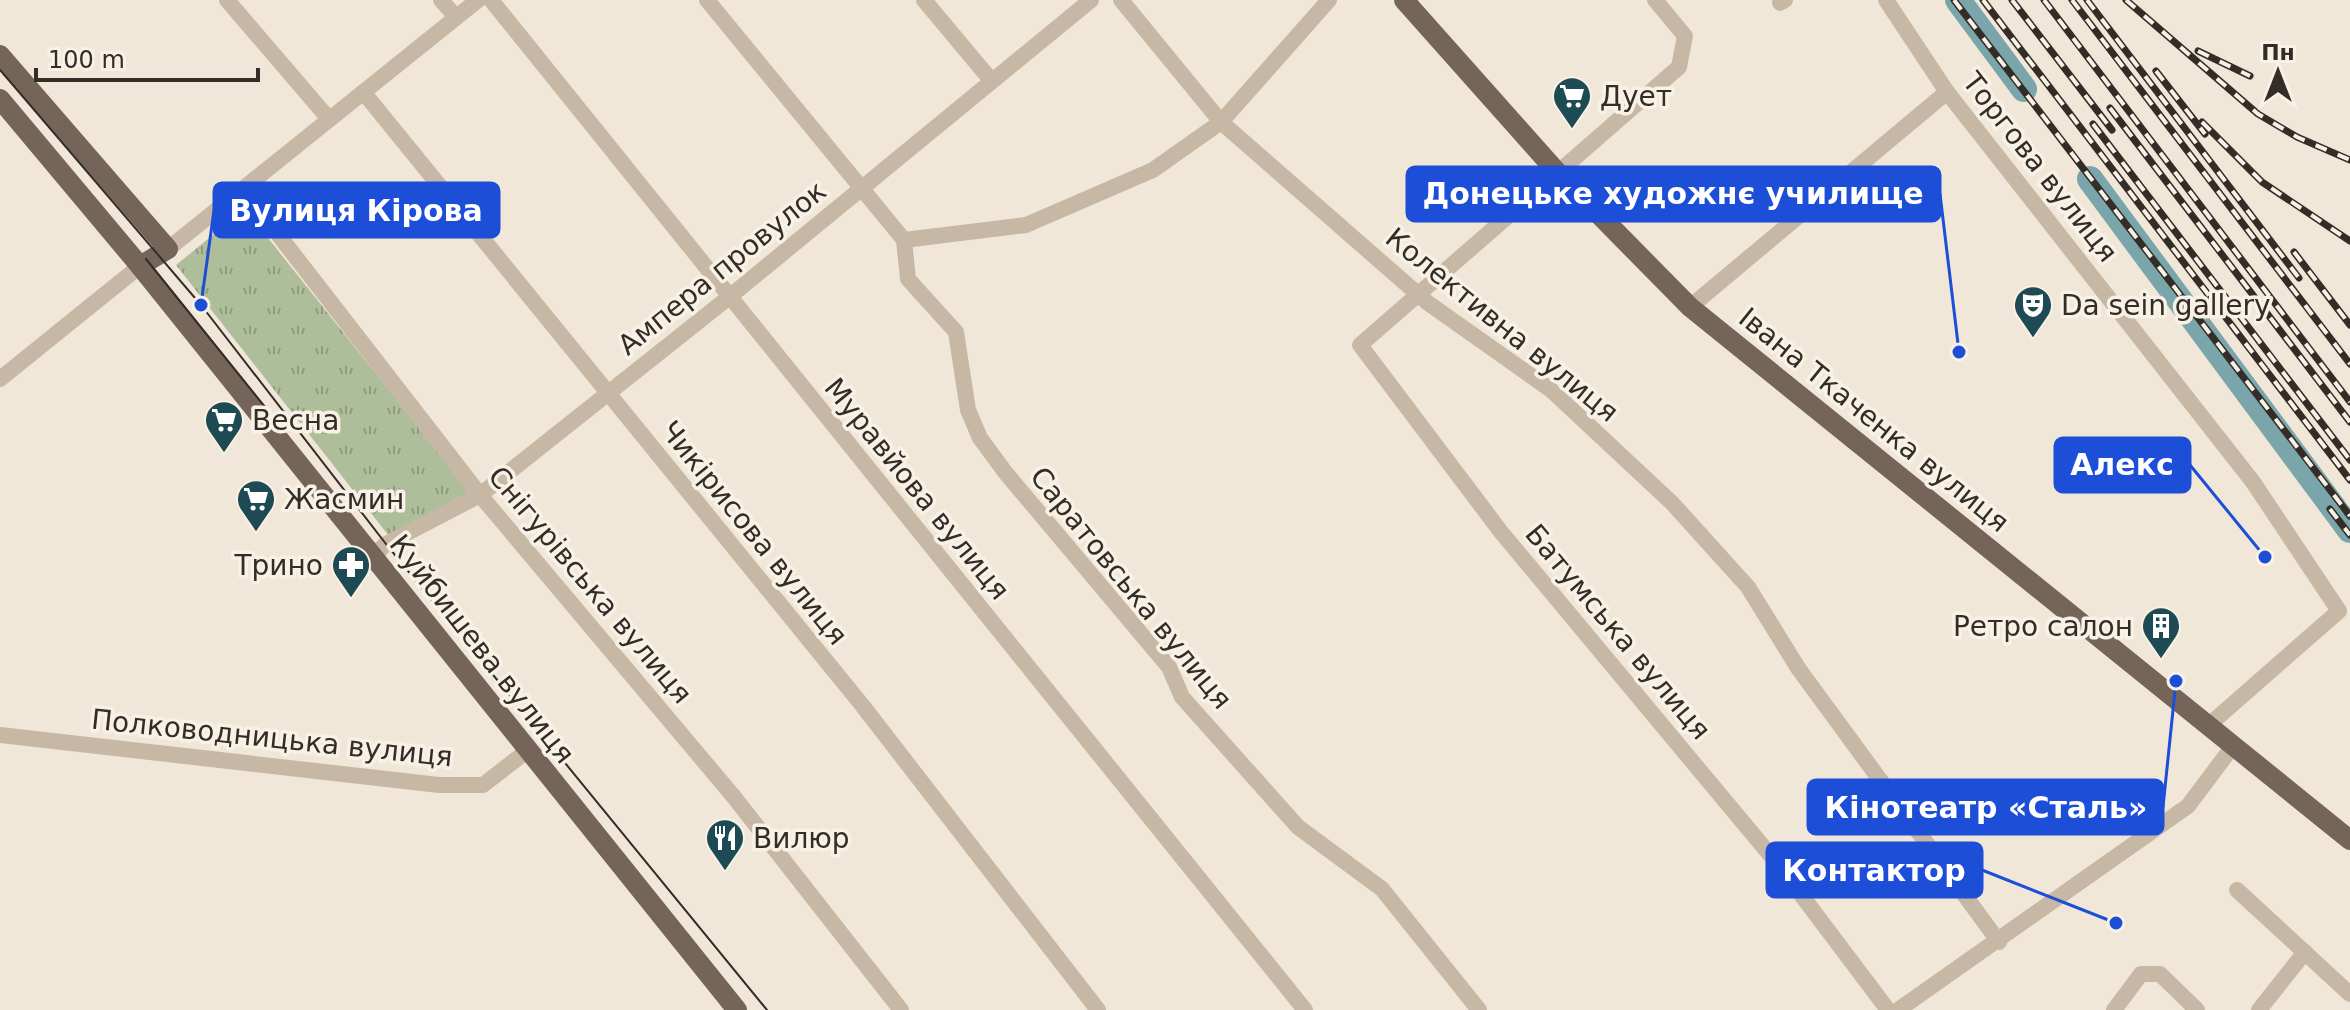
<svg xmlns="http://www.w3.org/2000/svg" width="2350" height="1010" viewBox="0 0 2350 1010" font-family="'DejaVu Sans',sans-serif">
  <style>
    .grass { fill: url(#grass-tufts) }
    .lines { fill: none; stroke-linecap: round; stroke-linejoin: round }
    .river { stroke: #7aa6ab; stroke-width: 26 }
    .minor { stroke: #c7b8a6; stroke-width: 16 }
    .major { stroke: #756458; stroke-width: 20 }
    .tram { stroke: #342c27; stroke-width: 2 }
    .rail-casing { stroke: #342c27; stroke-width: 7 }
    .rail { stroke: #f8f1e5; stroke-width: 4; stroke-dasharray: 12; stroke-linecap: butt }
    .labels { text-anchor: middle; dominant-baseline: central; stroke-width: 7; stroke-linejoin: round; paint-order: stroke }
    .poi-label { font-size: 28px; fill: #342c27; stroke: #f8f1e5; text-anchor: start }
    .street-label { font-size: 28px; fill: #342c27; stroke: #f8f1e5 }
    .leader { fill: none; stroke: #1d4ed8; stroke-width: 3 }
    .callout-dot { fill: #1d4ed8; stroke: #f8f1e5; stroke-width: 3 }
    .callout { fill: #1d4ed8; stroke: #1d4ed8; stroke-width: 3 }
    .callout-label { font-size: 30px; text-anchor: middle; font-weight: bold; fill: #fff }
  </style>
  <defs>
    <pattern id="grass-tufts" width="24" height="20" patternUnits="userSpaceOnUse" patternTransform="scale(2)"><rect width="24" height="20" fill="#afbe9a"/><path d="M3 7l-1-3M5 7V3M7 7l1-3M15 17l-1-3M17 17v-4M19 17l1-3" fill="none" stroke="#8f9b7e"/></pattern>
  </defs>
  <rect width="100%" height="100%" fill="#f0e7d9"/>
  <!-- grass -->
  <polygon class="grass" points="245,209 470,492 389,536 176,265"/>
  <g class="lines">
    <!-- river -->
    <g class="river">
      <polyline points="1958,0 2024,89"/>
      <polyline points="2090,179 2350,530"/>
    </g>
    <!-- minor -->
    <g class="minor">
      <polyline points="227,0 329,119"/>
      <polyline points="441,0 456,17"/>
      <polyline points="491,0 1305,1010"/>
      <polyline points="707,0 904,240 908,279 956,332 968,410 980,438 1005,472 1169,667 1182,697 1298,827 1382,889 1479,1010"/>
      <polyline points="924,0 990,79"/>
      <polyline points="1121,0 1221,122 1428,303 1551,390 1672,503 1748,587 1798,668 1999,942"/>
      <polyline points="1655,0 1685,36 1679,67 1360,345 1501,532 1781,868 1888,1010"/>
      <polyline points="1886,0 1947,92 2253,482 2339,611 2209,725"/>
      <polyline points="1780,3 1785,0"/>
      <polyline points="364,93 862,705 1098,1010"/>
      <polyline points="243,189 480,495 734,797 901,1010"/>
      <polyline points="904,240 1026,225 1153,170 1221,122 1329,0"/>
      <polyline points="168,249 478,0"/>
      <polyline points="1690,307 1947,92"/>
      <polyline points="0,379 140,266"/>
      <polyline points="373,556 386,544 480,495 728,298 1091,0"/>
      <polyline points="0,735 439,785 483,785 527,751"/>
      <polyline points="2237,890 2350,994"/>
      <polyline points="1898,1010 2188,806 2233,746"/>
      <polyline points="2114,1010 2141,974 2160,974 2197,1010"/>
      <polyline points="2259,1010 2305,952"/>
    </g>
    <!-- major -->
    <g class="major">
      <polyline points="1404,0 1557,172 1690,307 2350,840"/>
      <polyline points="0,55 168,249 140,266"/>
      <polyline points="0,99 140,266 737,1010"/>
    </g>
    <!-- tram -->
    <g class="tram">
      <polyline points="0,70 201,305 386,544 767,1010"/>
      <polyline points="146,259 269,412"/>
    </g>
    <defs>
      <g id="rail">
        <polyline points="1954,0 2350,516"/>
        <polyline points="1983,0 2350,480"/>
        <polyline points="2012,0 2112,130"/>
        <polyline points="2044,0 2350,402"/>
        <polyline points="2072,0 2350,364"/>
        <polyline points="2087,0 2299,278"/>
        <polyline points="2126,0 2258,114 2297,137 2350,160"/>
        <polyline points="2198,51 2250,76"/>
        <polyline points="2156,71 2205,134"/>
        <polyline points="2110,108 2350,422"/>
        <polyline points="2202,122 2262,182 2350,241"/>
        <polyline points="2093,124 2350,460"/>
        <polyline points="2294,252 2350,325"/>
        <polyline points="2330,509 2350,535"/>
      </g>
    </defs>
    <!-- rail casing -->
    <use href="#rail" class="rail-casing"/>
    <!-- rail -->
    <use href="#rail" class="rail"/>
  </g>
  <!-- icons -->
  <defs>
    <symbol id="supermarket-pin" viewBox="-11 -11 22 30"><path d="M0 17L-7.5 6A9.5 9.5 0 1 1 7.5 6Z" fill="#1e4b53" stroke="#f8f1e5"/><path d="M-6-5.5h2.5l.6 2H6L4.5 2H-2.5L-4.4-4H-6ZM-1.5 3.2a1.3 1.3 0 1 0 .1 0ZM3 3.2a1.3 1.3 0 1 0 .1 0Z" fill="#fff"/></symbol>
    <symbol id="theatre-pin" viewBox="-11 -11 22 30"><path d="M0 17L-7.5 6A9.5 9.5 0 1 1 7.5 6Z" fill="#1e4b53" stroke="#f8f1e5"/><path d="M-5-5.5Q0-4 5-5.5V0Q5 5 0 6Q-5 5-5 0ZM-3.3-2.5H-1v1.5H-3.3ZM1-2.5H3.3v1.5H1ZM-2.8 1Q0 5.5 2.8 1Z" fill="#fff"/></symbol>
    <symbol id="pharmacy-pin" viewBox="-11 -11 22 30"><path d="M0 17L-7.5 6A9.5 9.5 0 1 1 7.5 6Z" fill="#1e4b53" stroke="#f8f1e5"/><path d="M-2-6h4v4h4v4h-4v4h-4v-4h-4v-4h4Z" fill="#fff"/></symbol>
    <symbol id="building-pin" viewBox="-11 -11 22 30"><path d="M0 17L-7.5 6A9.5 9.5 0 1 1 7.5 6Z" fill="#1e4b53" stroke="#f8f1e5"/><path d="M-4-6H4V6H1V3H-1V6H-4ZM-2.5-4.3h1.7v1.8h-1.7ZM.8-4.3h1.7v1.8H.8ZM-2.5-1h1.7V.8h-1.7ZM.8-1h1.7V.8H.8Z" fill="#fff"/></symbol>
    <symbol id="restaurant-pin" viewBox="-11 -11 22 30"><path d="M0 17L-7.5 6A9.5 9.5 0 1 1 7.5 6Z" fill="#1e4b53" stroke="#f8f1e5"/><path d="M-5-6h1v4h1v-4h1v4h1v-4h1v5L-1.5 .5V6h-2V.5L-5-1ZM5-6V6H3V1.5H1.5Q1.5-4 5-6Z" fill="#fff"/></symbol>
  </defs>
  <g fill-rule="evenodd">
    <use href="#supermarket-pin" x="1550" y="74" width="44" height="60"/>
    <use href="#theatre-pin" x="2011" y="283" width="44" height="60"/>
    <use href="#supermarket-pin" x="202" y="398" width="44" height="60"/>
    <use href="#supermarket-pin" x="234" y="477" width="44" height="60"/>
    <use href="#pharmacy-pin" x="329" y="543" width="44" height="60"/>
    <use href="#building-pin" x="2139" y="604" width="44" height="60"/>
    <use href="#restaurant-pin" x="703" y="816" width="44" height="60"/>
  </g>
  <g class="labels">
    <!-- poi labels -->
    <g class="poi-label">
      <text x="1600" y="96">Дует</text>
      <text x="2061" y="305">Da sein gallery</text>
      <text x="252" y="420">Весна</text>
      <text x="284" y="499">Жасмин</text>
      <text x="323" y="565" text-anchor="end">Трино</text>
      <text x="2133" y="626" text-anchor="end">Ретро салон</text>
      <text x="753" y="838">Вилюр</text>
    </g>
    <!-- street labels -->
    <g class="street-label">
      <text transform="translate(2040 167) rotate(52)">Торгова вулиця</text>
      <text transform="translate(722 268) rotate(-39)">Ампера провулок</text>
      <text transform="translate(1502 325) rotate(39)">Колективна вулиця</text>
      <text transform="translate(1874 420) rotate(39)">Івана Ткаченка вулиця</text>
      <text transform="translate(917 489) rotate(51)">Муравйова вулиця</text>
      <text transform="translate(754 533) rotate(51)">Чикірисова вулиця</text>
      <text transform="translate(590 585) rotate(50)">Снігурівська вулиця</text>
      <text transform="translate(1131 588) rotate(51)">Саратовська вулиця</text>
      <text transform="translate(1618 632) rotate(50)">Батумська вулиця</text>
      <text transform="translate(482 649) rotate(52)">Куйбишева вулиця</text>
      <text transform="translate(272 738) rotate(6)">Полководницька вулиця</text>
    </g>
  </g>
  <!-- callouts -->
  <path class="leader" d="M1959 352L1940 194M201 305L214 210M2265 557L2190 465M2176 681L2163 807M2116 923L1982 870"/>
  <g class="callout-dot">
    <circle cx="1959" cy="352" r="8"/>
    <circle cx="201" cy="305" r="8"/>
    <circle cx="2265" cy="557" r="8"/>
    <circle cx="2176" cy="681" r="8"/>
    <circle cx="2116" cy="923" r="8"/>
  </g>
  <g class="callout">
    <rect x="1407" y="167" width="533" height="54" rx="8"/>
    <rect x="214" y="183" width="285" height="54" rx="8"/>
    <rect x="2055" y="438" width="135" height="54" rx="8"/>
    <rect x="1808" y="780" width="355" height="54" rx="8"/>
    <rect x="1767" y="843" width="215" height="54" rx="8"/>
  </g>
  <g class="callout-label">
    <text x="1673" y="204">Донецьке художнє училище</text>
    <text x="356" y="221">Вулиця Кірова</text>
    <text x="2122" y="475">Алекс</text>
    <text x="1986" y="818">Кінотеатр «Сталь»</text>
    <text x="1874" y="881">Контактор</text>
  </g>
  <!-- north arrow -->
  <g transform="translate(2278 72)" stroke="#f8f1e5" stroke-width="6" paint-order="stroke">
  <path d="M0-6L14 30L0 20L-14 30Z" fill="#342c27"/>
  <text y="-12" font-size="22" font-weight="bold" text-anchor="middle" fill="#342c27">Пн</text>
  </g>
  <!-- scale -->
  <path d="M36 68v12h222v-12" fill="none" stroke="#342c27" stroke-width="4"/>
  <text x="48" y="68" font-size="24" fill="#342c27" stroke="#f8f1e5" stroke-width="6" paint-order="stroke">100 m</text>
</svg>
